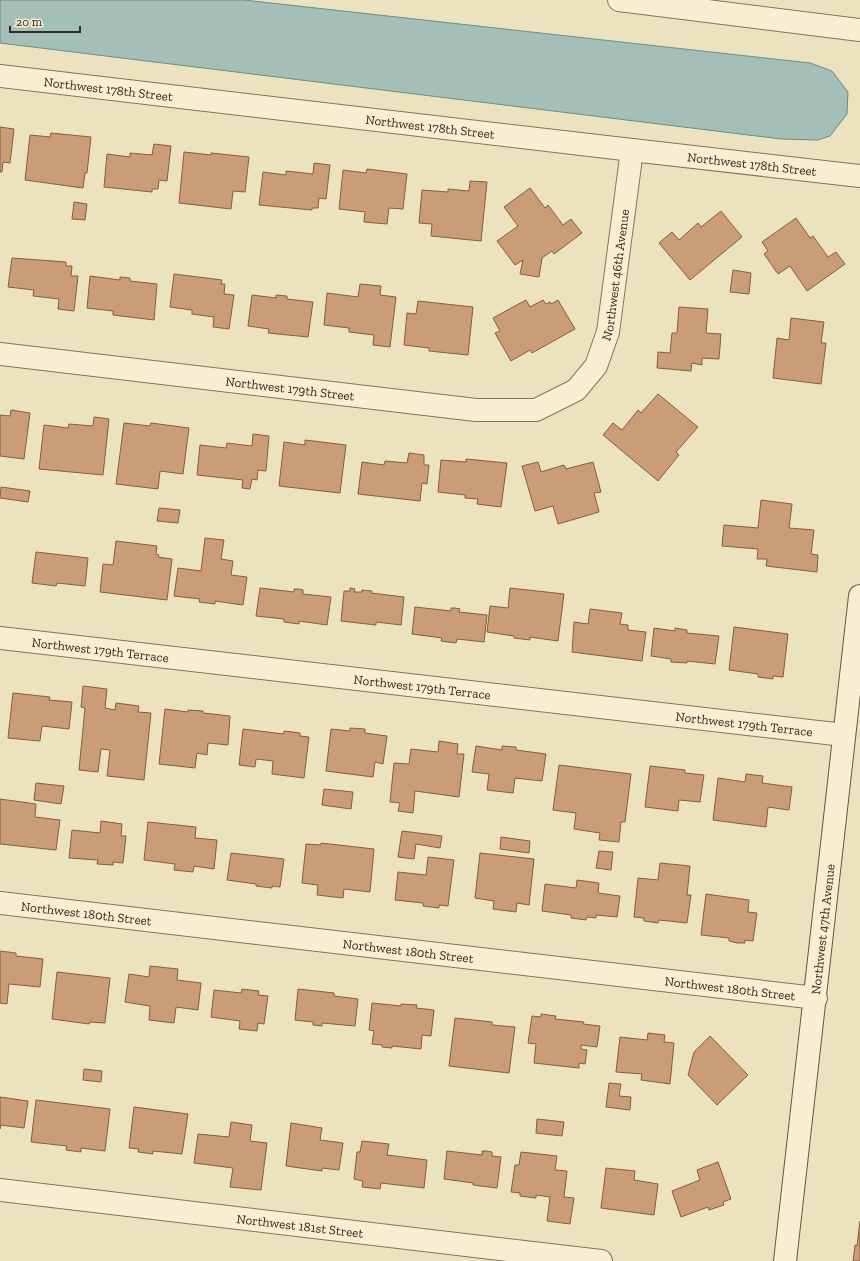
<svg xmlns="http://www.w3.org/2000/svg" width="860" height="1261" viewBox="0 0 860 1261" font-family="'Zilla Slab',serif">
  <style>
    .water { fill: #a3bfb8; stroke: #6a8d86 }
    .building { fill: #cb9d76; stroke: #855d3e }
    .lines { fill: none; stroke-linecap: round; stroke-linejoin: round }
    .minor-casing { stroke: #867258; stroke-width: 24 }
    .secondary-casing { stroke: #67533b; stroke-width: 24 }
    .minor { stroke: #f8efd3; stroke-width: 22 }
    .secondary { stroke: #f8efd3; stroke-width: 22 }
    .labels { text-anchor: middle; dominant-baseline: central; stroke-width: 4; stroke-linejoin: round; paint-order: stroke }
    .street-label { font-size: 13px; fill: #352a1c; stroke: #f5ebcf }
  </style>
  <rect width="100%" height="100%" fill="#ede2c0"/>
  <!-- water -->
  <polygon class="water" points="0,0 244,0 810,63 832,71 848,92 847,114 830,136 818,140 781,139 0,43"/>
  <!-- building -->
  <g class="building">
    <polygon points="0,127 14,129 10,163 3,162 2,172 0,172"/>
    <polygon points="51,133 91,137 87,173 85,173 83,188 25,180 30,135 50,137"/>
    <polygon points="154,144 171,146 167,181 159,180 158,189 152,189 152,192 104,187 107,154 130,157 130,153 152,155"/>
    <polygon points="184,152 211,155 211,153 249,157 245,192 233,191 231,209 179,203"/>
    <polygon points="314,163 330,165 326,199 319,198 318,208 312,208 312,210 259,205 263,172 286,175 286,171 313,174"/>
    <polygon points="367,169 407,174 403,209 389,208 387,224 364,222 365,212 339,209 343,170 366,173"/>
    <polygon points="470,181 487,182 481,241 431,236 432,224 419,223 422,190 448,192 448,189 469,191"/>
    <polygon points="530,188 545,208 548,205 563,225 571,219 582,233 554,254 552,251 542,258 539,277 520,274 523,260 515,265 497,241 518,226 504,207"/>
    <polygon points="74,202 87,204 85,220 72,219"/>
    <polygon points="721,211 742,237 690,280 659,243 672,232 679,240 698,223 701,227"/>
    <polygon points="796,218 810,238 813,236 828,257 836,252 845,264 807,291 790,266 778,274 764,254 768,251 762,242"/>
    <polygon points="12,258 66,262 66,266 72,266 71,276 78,276 74,311 58,309 59,299 33,296 34,290 8,287"/>
    <polygon points="733,270 751,273 749,294 730,292"/>
    <polygon points="174,274 222,280 221,284 225,284 224,294 234,295 229,329 213,327 214,317 192,314 192,310 170,307"/>
    <polygon points="90,276 120,280 120,277 130,278 130,281 157,284 154,320 113,315 113,311 87,308"/>
    <polygon points="360,284 381,286 380,295 396,297 390,347 373,345 374,335 349,332 349,328 324,325 327,293 358,297"/>
    <polygon points="252,295 276,298 276,295 287,296 287,299 313,302 308,337 268,333 269,329 248,326"/>
    <polygon points="526,300 530,307 543,300 546,304 550,302 551,304 558,300 575,329 532,353 530,350 511,361 495,333 500,331 493,318"/>
    <polygon points="418,301 473,307 468,355 429,351 429,348 404,345 407,313 416,314"/>
    <polygon points="679,307 708,309 706,333 721,334 719,359 702,358 702,365 692,363 691,371 657,368 658,352 670,353 672,333 677,333"/>
    <polygon points="791,318 824,322 821,343 826,343 821,384 773,378 777,338 789,340"/>
    <polygon points="658,394 698,427 676,452 679,455 658,481 603,435 613,423 622,430 638,410 641,413"/>
    <polygon points="11,410 30,413 24,459 0,456 0,415 10,416"/>
    <polygon points="94,417 109,419 103,475 39,469 44,425 68,428 69,424 93,426"/>
    <polygon points="124,423 150,426 151,423 189,428 183,474 160,471 158,489 116,484"/>
    <polygon points="253,434 269,436 266,471 258,470 257,480 252,479 250,489 242,488 243,480 197,475 200,445 226,448 227,443 252,446"/>
    <polygon points="305,440 346,445 340,493 279,486 284,442 305,445"/>
    <polygon points="409,453 424,455 424,465 429,465 427,484 422,483 420,501 358,494 362,462 384,465 385,461 407,463"/>
    <polygon points="466,459 507,463 501,507 477,504 478,499 465,498 465,495 438,492 441,460 466,462"/>
    <polygon points="538,462 541,472 564,465 566,469 593,462 601,492 594,493 599,512 558,524 553,506 535,511 522,466"/>
    <polygon points="1,487 30,491 28,502 0,498"/>
    <polygon points="761,500 792,504 789,528 814,530 811,554 818,555 817,572 766,566 767,559 757,559 758,549 722,546 724,525 758,528"/>
    <polygon points="159,508 180,510 178,523 157,521"/>
    <polygon points="205,538 224,540 221,559 233,561 231,575 247,577 243,605 215,601 215,604 199,602 200,599 174,596 178,568 201,571"/>
    <polygon points="116,541 157,546 156,554 159,555 158,557 172,559 167,600 100,592 103,564 113,565"/>
    <polygon points="36,552 88,558 85,586 57,583 56,586 32,583"/>
    <polygon points="260,588 294,592 294,589 299,589 303,590 303,594 331,597 327,625 299,621 299,624 284,622 284,619 256,616"/>
    <polygon points="350,588 355,589 354,592 362,592 362,590 372,591 371,593 404,597 401,625 376,622 376,625 341,621 344,591 350,591"/>
    <polygon points="510,588 564,594 558,641 530,637 530,640 514,638 514,636 487,632 490,606 508,608"/>
    <polygon points="415,607 451,611 451,608 455,608 460,609 459,612 487,615 484,642 457,639 456,643 441,641 442,638 412,634"/>
    <polygon points="590,609 622,613 620,624 628,625 628,630 646,632 642,661 572,652 574,622 588,624"/>
    <polygon points="734,627 788,634 783,677 773,676 773,679 758,677 758,674 729,670"/>
    <polygon points="654,628 675,631 675,628 687,630 687,633 719,636 715,664 687,661 687,663 671,662 671,659 651,656"/>
    <polygon points="83,686 107,689 105,708 115,710 116,703 139,706 138,712 151,713 144,780 107,776 110,750 101,749 98,772 79,770 85,708 81,707"/>
    <polygon points="13,693 50,697 49,700 72,702 69,729 42,726 40,741 8,738"/>
    <polygon points="165,709 188,712 188,710 203,711 203,713 230,716 228,745 208,743 207,755 197,753 195,768 159,764"/>
    <polygon points="350,728 365,729 365,733 387,736 383,764 375,762 373,777 326,771 331,729 350,731"/>
    <polygon points="243,729 284,734 284,731 300,733 300,736 309,737 304,778 272,774 273,761 256,759 255,767 239,765"/>
    <polygon points="439,741 458,744 457,754 464,754 459,797 415,791 413,813 398,811 400,803 390,802 394,763 409,764 411,749 438,752"/>
    <polygon points="476,746 502,750 502,746 516,747 516,750 546,754 542,781 515,778 513,793 487,790 489,774 472,772"/>
    <polygon points="559,765 631,774 625,822 621,822 619,842 599,840 600,833 574,829 576,813 553,810"/>
    <polygon points="650,766 685,770 685,773 704,775 700,802 679,800 678,811 645,807"/>
    <polygon points="746,774 763,776 762,783 792,787 789,810 768,807 766,827 713,820 718,778 745,782"/>
    <polygon points="36,783 64,786 61,804 34,800"/>
    <polygon points="324,789 353,792 351,809 322,805"/>
    <polygon points="0,799 36,804 35,817 60,820 56,850 0,844"/>
    <polygon points="101,821 122,824 121,836 126,836 123,863 113,862 113,865 97,864 98,860 69,858 72,830 100,833"/>
    <polygon points="148,822 196,827 195,838 217,840 214,869 194,866 193,872 174,870 175,864 144,860"/>
    <polygon points="402,831 442,836 440,848 416,844 414,859 398,857"/>
    <polygon points="501,837 530,841 529,853 500,849"/>
    <polygon points="321,843 374,849 370,892 344,889 343,898 317,895 318,885 302,883 306,844 321,845"/>
    <polygon points="599,851 613,852 611,870 596,868"/>
    <polygon points="231,853 284,859 280,887 272,886 272,888 256,886 256,884 227,880"/>
    <polygon points="480,853 534,859 529,905 517,903 516,912 493,909 494,901 475,898"/>
    <polygon points="428,857 454,860 448,906 439,905 439,908 423,906 423,903 395,900 398,872 426,875"/>
    <polygon points="660,863 690,866 687,895 691,895 687,923 659,920 658,923 644,921 644,918 634,917 638,878 658,880"/>
    <polygon points="577,880 599,883 598,893 620,896 617,917 596,915 596,918 587,917 586,920 571,918 571,915 542,911 545,884 576,888"/>
    <polygon points="706,894 749,900 748,912 757,913 753,941 745,940 745,943 737,943 729,941 729,938 701,935"/>
    <polygon points="0,951 16,953 16,956 43,959 40,987 9,984 7,1004 0,1003"/>
    <polygon points="150,966 178,969 177,980 201,983 198,1010 176,1007 174,1023 149,1020 150,1006 125,1002 129,974 149,977"/>
    <polygon points="57,972 110,978 105,1023 90,1022 89,1024 52,1019"/>
    <polygon points="242,989 259,991 258,995 268,996 264,1024 258,1023 257,1031 239,1029 240,1021 211,1017 214,990 241,993"/>
    <polygon points="298,989 334,993 334,996 358,999 355,1026 322,1023 322,1026 313,1025 313,1022 295,1020"/>
    <polygon points="372,1003 401,1006 401,1004 417,1005 416,1008 434,1010 431,1036 422,1035 421,1049 392,1046 392,1048 382,1047 382,1045 372,1044 374,1031 369,1030"/>
    <polygon points="541,1014 556,1016 555,1019 584,1022 583,1024 600,1026 597,1047 581,1045 581,1049 587,1050 585,1064 579,1063 579,1068 534,1063 536,1044 528,1043 532,1016 541,1017"/>
    <polygon points="455,1018 492,1022 492,1025 515,1027 509,1073 449,1066"/>
    <polygon points="648,1033 665,1035 664,1042 674,1043 670,1084 641,1080 642,1074 616,1072 620,1037 647,1040"/>
    <polygon points="710,1036 748,1075 717,1105 688,1075 694,1052"/>
    <polygon points="84,1069 102,1071 101,1082 83,1080"/>
    <polygon points="609,1083 621,1084 619,1096 631,1097 630,1110 606,1107"/>
    <polygon points="0,1097 28,1101 24,1128 1,1125 0,1129"/>
    <polygon points="36,1100 110,1109 105,1151 81,1148 81,1152 66,1150 67,1146 31,1142"/>
    <polygon points="134,1107 188,1114 182,1154 153,1151 153,1154 138,1152 139,1149 129,1148"/>
    <polygon points="537,1119 564,1122 562,1136 536,1133"/>
    <polygon points="231,1122 252,1125 250,1141 267,1143 261,1190 230,1187 233,1168 194,1163 198,1134 229,1137"/>
    <polygon points="291,1123 322,1128 320,1140 343,1143 339,1170 322,1168 322,1171 286,1166"/>
    <polygon points="362,1141 389,1144 387,1155 427,1160 424,1188 381,1183 380,1189 362,1187 363,1181 354,1179 357,1152 360,1152"/>
    <polygon points="447,1151 482,1155 482,1151 487,1151 492,1152 492,1156 501,1157 497,1188 473,1185 473,1183 444,1179"/>
    <polygon points="521,1152 557,1156 555,1170 567,1171 564,1197 574,1198 570,1224 547,1221 550,1197 536,1195 536,1198 520,1196 520,1193 511,1192 515,1165 519,1165"/>
    <polygon points="718,1162 731,1199 723,1202 724,1205 709,1210 708,1207 681,1217 672,1191 700,1180 697,1170"/>
    <polygon points="606,1168 635,1171 634,1180 658,1184 654,1215 601,1208"/>
    <polygon points="860,1221 860,1261 853,1261 855,1245 857,1246"/>
  </g>
  <g class="lines">
    <defs>
      <g id="minor">
        <polyline points="619,0 860,30"/>
        <path id="s1" d="M0 76 632 150 860 176"/>
        <path id="s2" d="M0 354 476 410H536L576 390 596 366 608 332 632 150"/>
        <path id="s3" d="M0 638 844 735"/>
        <path id="s4" d="M0 903 816 998"/>
        <path id="s5" d="M0 1190 601 1261"/>
      </g>
      <g id="secondary">
        <path id="s6" d="M785 1261 860 596"/>
      </g>
    </defs>
    <!-- minor casing -->
    <use href="#minor" class="minor-casing"/>
    <!-- secondary casing -->
    <use href="#secondary" class="secondary-casing"/>
    <!-- minor -->
    <use href="#minor" class="minor"/>
    <!-- secondary -->
    <use href="#secondary" class="secondary"/>
  </g>
  <g class="labels">
    <!-- street labels -->
    <g class="street-label">
      <text stroke="none"><textPath href="#s1" startOffset="109">Northwest 178th Street</textPath></text>
      <text stroke="none"><textPath href="#s1" startOffset="433">Northwest 178th Street</textPath></text>
      <text stroke="none"><textPath href="#s1" startOffset="757">Northwest 178th Street</textPath></text>
      <text stroke="none"><textPath href="#s2" startOffset="709">Northwest 46th Avenue</textPath></text>
      <text stroke="none"><textPath href="#s2" startOffset="292">Northwest 179th Street</textPath></text>
      <text stroke="none"><textPath href="#s3" startOffset="101">Northwest 179th Terrace</textPath></text>
      <text stroke="none"><textPath href="#s3" startOffset="425">Northwest 179th Terrace</textPath></text>
      <text stroke="none"><textPath href="#s3" startOffset="749">Northwest 179th Terrace</textPath></text>
      <text stroke="none"><textPath href="#s4" startOffset="87">Northwest 180th Street</textPath></text>
      <text stroke="none"><textPath href="#s6" startOffset="334">Northwest 47th Avenue</textPath></text>
      <text stroke="none"><textPath href="#s4" startOffset="411">Northwest 180th Street</textPath></text>
      <text stroke="none"><textPath href="#s4" startOffset="735">Northwest 180th Street</textPath></text>
      <text stroke="none"><textPath href="#s5" startOffset="302">Northwest 181st Street</textPath></text>
    </g>
  </g>
  <!-- scale -->
  <path d="M10 26v6h70v-6" fill="none" stroke="#352a1c" stroke-width="2"/>
  <text x="16" y="26" font-size="12" fill="#352a1c" stroke="#f5ebcf" stroke-width="3" paint-order="stroke">20 m</text>
</svg>
